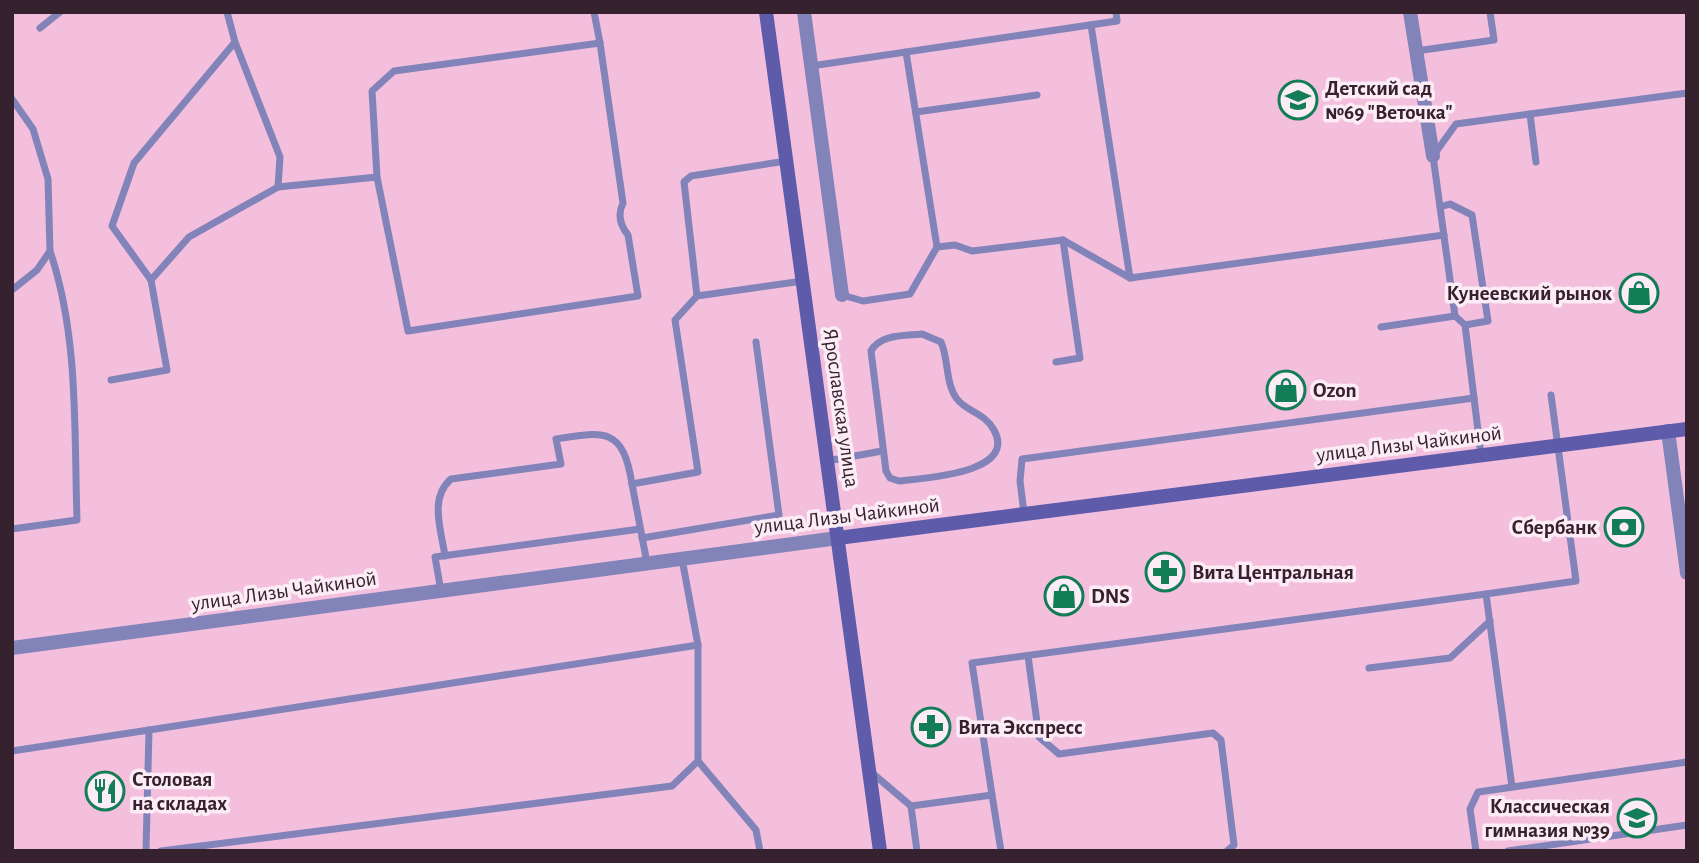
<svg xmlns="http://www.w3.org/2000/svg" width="1699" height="863" viewBox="0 0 1699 863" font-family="'Alegreya Sans',sans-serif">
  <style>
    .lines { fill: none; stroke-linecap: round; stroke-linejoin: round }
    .service { stroke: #8283b9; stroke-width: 7 }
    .minor { stroke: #8283b9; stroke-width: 14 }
    .tertiary { stroke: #8283b9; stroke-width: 14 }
    .secondary { stroke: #5e5baa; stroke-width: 14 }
    .labels { text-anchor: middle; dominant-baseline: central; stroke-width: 7; stroke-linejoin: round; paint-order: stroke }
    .poi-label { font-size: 21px; font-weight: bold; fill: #36222e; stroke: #fcecf5; text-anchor: start }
    .street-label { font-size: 21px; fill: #36222e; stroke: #fcecf5 }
  </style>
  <rect width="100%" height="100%" fill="#f3bfdd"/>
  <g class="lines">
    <!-- service -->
    <g class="service">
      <polyline points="227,12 235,42 280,157 278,187 189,237 151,280 112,226 134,163 235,42"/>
      <polyline points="594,12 600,43"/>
      <polyline points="1091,25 1130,278"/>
      <polyline points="40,28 60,12"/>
      <polyline points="1416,51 1494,40 1490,12"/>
      <polyline points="906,52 937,247"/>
      <polyline points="811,66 1117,21 1116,12"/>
      <polyline points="12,99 33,129 48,179 50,251 37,270 12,290"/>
      <polyline points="916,112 1037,95"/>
      <polyline points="1530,114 1687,93"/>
      <path d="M278 187 377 177 408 331 638 296 628 235C620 225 617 215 623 203L600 43 394 71 372 91 377 177"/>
      <polyline points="1440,207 1450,204 1472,215 1488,321 1465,325"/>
      <polyline points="842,295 863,301 910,294 937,247 955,245 972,251 1063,240 1130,278 1444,235"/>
      <polyline points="697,296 684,182 691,176 786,161"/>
      <polyline points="1381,327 1455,316"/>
      <path d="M922 334 941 342C949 360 945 383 957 399 967 412 985 413 994 430 1018 474 922 478 899 481L890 478 886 471 871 351C880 334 904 336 922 334Z"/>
      <polyline points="1056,362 1080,358 1063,240"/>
      <polyline points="111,380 167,370 151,280"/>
      <polyline points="1481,455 1465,325 1455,316 1433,156 1456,124 1530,114 1536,162"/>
      <polyline points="827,461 882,451"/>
      <polyline points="1024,513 1020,481 1022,459 1474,398"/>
      <path d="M12 529 77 520C74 430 79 337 50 251"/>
      <polyline points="642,538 779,515 756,342"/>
      <path d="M445 556C441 529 429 498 451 479L561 464 556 439C606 431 623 428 632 484"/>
      <polyline points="682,559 698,645 698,761 756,830 760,851"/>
      <polyline points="647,563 632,484 698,472 675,320 697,296 803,281"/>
      <polyline points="441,591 435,557 640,529"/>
      <polyline points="1028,656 1039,737 1059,754 1213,733 1221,740 1234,845 1227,851"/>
      <polyline points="1369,668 1450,658 1490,621"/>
      <polyline points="12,751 149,730"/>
      <polyline points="871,772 911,806 917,851"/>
      <polyline points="1512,787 1486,594 1576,581 1551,395"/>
      <polyline points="992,795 1001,851"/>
      <polyline points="911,806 992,795 972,663 1486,594"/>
      <polyline points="146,851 149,730 698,645"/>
      <polyline points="161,851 672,786 698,761"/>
      <polyline points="1476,851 1470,809 1478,792 1687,762"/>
      <polyline points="1508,851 1687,825"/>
    </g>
    <!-- minor -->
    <g class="minor">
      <polyline points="804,12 842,295"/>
      <polyline points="1410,12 1433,156"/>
      <polyline points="12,648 838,538"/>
    </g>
    <!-- tertiary -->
    <polyline class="tertiary" points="1668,431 1687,573"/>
    <!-- secondary -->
    <g class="secondary">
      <polyline points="766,12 880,851"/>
      <polyline points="838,538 1687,429"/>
    </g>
  </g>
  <!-- icons -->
  <defs>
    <symbol id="school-ring" viewBox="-11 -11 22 22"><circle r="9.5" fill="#fcecf5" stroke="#127d57" stroke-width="1.5"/><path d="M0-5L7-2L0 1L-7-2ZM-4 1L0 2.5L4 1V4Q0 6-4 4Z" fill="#127d57"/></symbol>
    <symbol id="shop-ring" viewBox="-11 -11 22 22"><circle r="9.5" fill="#fcecf5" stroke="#127d57" stroke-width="1.5"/><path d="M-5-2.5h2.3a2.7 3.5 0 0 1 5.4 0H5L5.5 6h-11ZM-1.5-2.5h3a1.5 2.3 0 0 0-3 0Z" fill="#127d57"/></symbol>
    <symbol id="bank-ring" viewBox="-11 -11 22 22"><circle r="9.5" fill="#fcecf5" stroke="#127d57" stroke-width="1.5"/><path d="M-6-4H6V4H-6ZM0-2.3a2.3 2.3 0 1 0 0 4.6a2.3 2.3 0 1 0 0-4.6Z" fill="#127d57"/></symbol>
    <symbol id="pharmacy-ring" viewBox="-11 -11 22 22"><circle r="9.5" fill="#fcecf5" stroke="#127d57" stroke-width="1.5"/><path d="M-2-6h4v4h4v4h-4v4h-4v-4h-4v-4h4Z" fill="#127d57"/></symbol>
    <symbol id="restaurant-ring" viewBox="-11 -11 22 22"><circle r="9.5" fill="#fcecf5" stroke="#127d57" stroke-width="1.5"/><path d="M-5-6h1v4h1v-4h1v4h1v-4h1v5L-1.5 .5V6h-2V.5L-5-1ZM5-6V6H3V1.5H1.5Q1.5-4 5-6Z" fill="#127d57"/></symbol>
  </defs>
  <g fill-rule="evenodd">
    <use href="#school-ring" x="1276" y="78" width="44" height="44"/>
    <use href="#shop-ring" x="1617" y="271" width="44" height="44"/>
    <use href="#shop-ring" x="1264" y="368" width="44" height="44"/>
    <use href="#bank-ring" x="1602" y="505" width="44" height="44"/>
    <use href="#pharmacy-ring" x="1143" y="550" width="44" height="44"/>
    <use href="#shop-ring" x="1042" y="574" width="44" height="44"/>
    <use href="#pharmacy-ring" x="909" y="705" width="44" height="44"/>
    <use href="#restaurant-ring" x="83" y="769" width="44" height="44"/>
    <use href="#school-ring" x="1615" y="796" width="44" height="44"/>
  </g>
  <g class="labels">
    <!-- poi labels -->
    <g class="poi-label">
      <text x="1325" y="88">Детский сад<tspan x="1325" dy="24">№69 "Веточка"</tspan></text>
      <text x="1612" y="293" text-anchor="end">Кунеевский рынок</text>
      <text x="1313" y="390">Ozon</text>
      <text x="1597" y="527" text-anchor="end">Сбербанк</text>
      <text x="1192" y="572">Вита Центральная</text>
      <text x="1091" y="596">DNS</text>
      <text x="958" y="727">Вита Экспресс</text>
      <text x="132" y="779">Столовая<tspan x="132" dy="24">на складах</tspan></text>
      <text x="1610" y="806" text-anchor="end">Классическая<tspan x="1610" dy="24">гимназия №39</tspan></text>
    </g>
    <!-- street labels -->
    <g class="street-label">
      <text transform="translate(841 408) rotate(82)">Ярославская улица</text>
      <text transform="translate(1409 444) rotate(-7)">улица Лизы Чайкиной</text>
      <text transform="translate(847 516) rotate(-7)">улица Лизы Чайкиной</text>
      <text transform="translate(284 591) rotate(-8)">улица Лизы Чайкиной</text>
    </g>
  </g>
  <!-- border -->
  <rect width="1699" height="863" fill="none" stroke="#36222e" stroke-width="28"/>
</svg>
